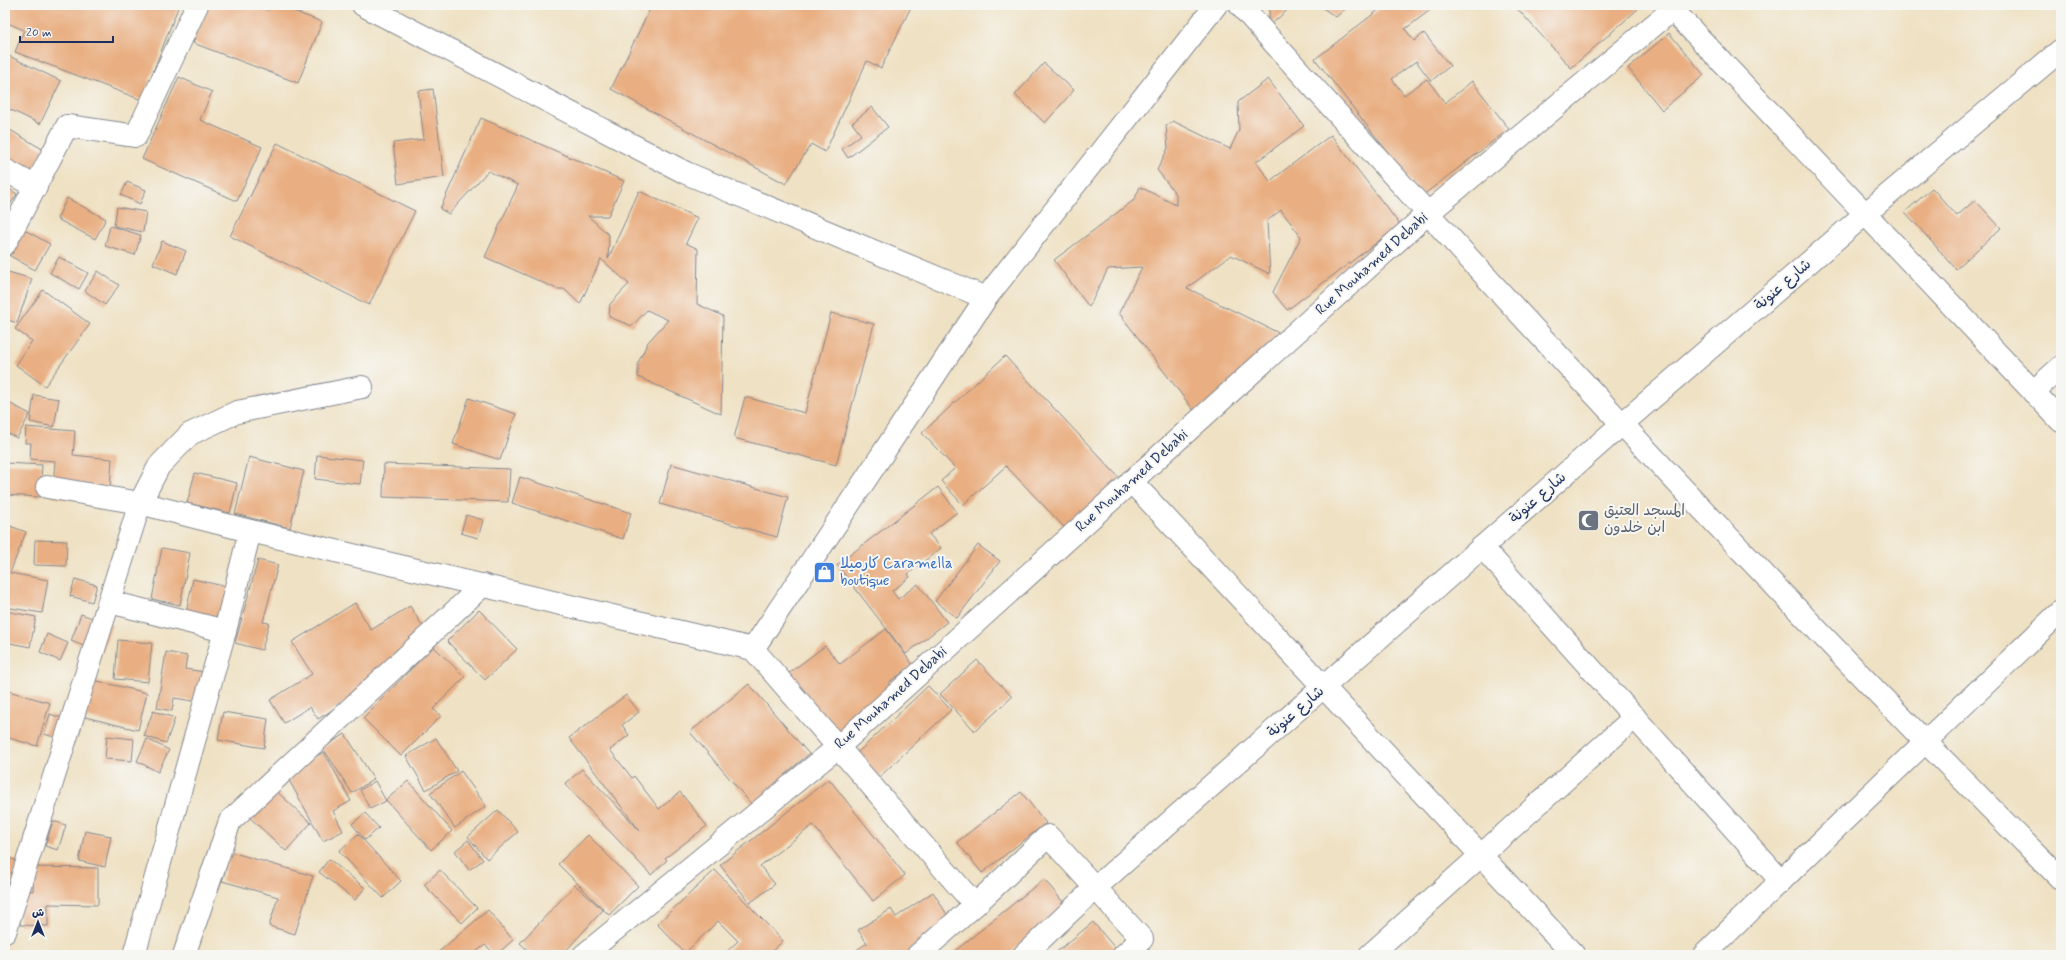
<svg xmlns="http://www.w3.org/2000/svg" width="2066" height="960" viewBox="0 0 2066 960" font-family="Mynerve,'Playpen Sans Arabic',sans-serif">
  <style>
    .building { fill: #e9ae81 }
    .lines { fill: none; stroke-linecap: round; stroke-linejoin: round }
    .minor-casing { stroke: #858890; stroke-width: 24 }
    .minor { stroke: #fff; stroke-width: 22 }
    .labels { text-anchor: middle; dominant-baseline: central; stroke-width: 4; stroke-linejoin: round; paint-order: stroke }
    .street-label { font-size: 15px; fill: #1b2f5e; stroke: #f6f6f2 }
    .worship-label { font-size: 15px; fill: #5b616d; stroke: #f6f6f2; text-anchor: start }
    .shop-label { font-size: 15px; fill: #366cbe; stroke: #f6f6f2; text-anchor: start }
  </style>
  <rect width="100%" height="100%" fill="#f6f6f2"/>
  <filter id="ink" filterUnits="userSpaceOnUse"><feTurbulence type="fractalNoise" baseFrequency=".025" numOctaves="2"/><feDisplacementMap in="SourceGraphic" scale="8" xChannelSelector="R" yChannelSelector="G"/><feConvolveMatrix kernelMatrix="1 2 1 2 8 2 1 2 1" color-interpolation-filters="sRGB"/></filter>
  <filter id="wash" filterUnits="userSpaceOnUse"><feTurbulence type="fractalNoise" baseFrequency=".012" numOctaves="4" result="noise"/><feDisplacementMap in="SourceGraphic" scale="16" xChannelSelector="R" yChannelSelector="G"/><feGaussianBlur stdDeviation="0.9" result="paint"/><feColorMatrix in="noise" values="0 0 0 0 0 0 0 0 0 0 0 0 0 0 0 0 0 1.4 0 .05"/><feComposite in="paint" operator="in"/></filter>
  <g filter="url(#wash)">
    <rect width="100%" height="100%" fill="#efe1c3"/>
    <g id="blocks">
      <!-- building -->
      <g class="building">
        <polygon points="5,5 179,5 142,100 15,52 24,30 5,22"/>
        <polygon points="208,5 255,5 268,10 269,5 277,5 322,22 298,83 193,43"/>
        <polygon points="652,5 912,5 881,68 867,61 825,152 811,144 786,184 611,89"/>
        <polygon points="1270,5 1293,5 1268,27"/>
        <polygon points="1318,5 1350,5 1336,17"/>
        <polygon points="1385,5 1437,5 1405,29 1414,41 1424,33 1450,66 1431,81 1416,61 1392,79 1404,95 1427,79 1445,103 1472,81 1509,129 1422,196 1315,59"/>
        <polygon points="1514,5 1634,5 1638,9 1571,68"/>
        <polygon points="1669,33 1704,75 1662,110 1628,68"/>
        <polygon points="5,54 61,81 40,124 5,107"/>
        <polygon points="1044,63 1074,90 1045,123 1015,95"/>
        <polygon points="179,77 212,92 200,120 262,147 237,201 142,159"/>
        <polygon points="1268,79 1304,126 1256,162 1270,181 1331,135 1400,225 1287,310 1273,292 1301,237 1281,210 1267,221 1270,274 1231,255 1187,288 1291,339 1195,412 1119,313 1142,267 1108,269 1089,307 1054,260 1134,200 1140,187 1176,205 1176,194 1157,170 1168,148 1166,126 1173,121 1230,149 1239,130 1238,102"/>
        <polygon points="433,89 444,177 398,184 393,143 424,139 418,91"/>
        <polygon points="872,107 888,127 848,158 842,149 861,135 852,123"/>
        <polygon points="481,118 624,181 608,216 588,216 609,235 608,259 639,191 698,218 686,243 698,249 697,304 723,316 721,414 638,377 638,363 648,342 668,320 647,310 632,326 609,317 610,304 629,284 601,259 580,304 564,289 557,289 485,257 518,185 488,171 449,214 440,209"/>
        <polygon points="5,127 44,150 24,182 5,171"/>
        <polygon points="277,143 415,211 369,305 230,236"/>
        <polygon points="127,182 146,190 140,204 121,195"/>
        <polygon points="5,186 17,194 5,212"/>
        <polygon points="1932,188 1957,216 1975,200 2001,228 1956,269 1905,212"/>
        <polygon points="67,198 106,219 95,239 57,219"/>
        <polygon points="117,207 146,212 143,232 114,226"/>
        <polygon points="110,226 141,235 135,255 105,246"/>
        <polygon points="19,227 50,244 35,270 5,253"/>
        <polygon points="162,241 186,251 177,274 153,264"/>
        <polygon points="59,257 88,273 79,289 50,273"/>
        <polygon points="5,271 32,279 17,323 5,319"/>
        <polygon points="98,271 119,285 105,305 85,291"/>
        <polygon points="43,290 90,324 45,386 16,365 32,341 15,329"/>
        <polygon points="831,313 874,324 836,465 734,438 745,397 805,413"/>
        <polygon points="1005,356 1126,485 1065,528 1006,466 963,505 941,481 955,468 922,433"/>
        <polygon points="34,395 59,399 54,427 30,422"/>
        <polygon points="469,398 516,414 500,460 453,444"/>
        <polygon points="9,403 30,414 17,438 5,432 5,410"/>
        <polygon points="26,427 75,431 73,455 112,459 109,502 52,497 55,461 30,459 31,443 25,443"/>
        <polygon points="317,455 363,460 360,484 315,479"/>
        <polygon points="249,457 304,471 290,528 235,514"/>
        <polygon points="5,463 42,465 40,497 5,495"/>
        <polygon points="384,464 510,469 508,502 383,497"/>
        <polygon points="671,464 788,497 777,537 660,504"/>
        <polygon points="195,473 237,483 230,513 187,503"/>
        <polygon points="520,477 631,513 623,539 512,503"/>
        <polygon points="938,487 957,512 929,534 941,548 908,574 910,577 892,591 898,599 918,584 947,622 906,654 837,565"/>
        <polygon points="466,515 483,520 478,538 461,533"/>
        <polygon points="5,524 26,532 10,573 48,580 42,613 5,607"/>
        <polygon points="35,540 67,541 66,566 34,565"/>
        <polygon points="978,545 1000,561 957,618 935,601"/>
        <polygon points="162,548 190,553 180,605 152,599"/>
        <polygon points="258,560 278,565 263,622 269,623 262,650 235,643"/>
        <polygon points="75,579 97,585 92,602 70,596"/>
        <polygon points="193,579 236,589 228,623 186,613"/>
        <polygon points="355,603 371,630 410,606 435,646 434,647 465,677 433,709 441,716 401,756 363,718 432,648 318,719 310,707 284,723 270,700 312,674 292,642"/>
        <polygon points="479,610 517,649 485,680 447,641"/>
        <polygon points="5,611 36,617 30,647 5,642"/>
        <polygon points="81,614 112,625 102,653 71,641"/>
        <polygon points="886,629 913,665 888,683 900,699 842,743 789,673 825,646 840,664"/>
        <polygon points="47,634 68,643 60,661 40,652"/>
        <polygon points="118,640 152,643 148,682 115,679"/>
        <polygon points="166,652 187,656 185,669 217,674 212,704 174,698 172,711 157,708"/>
        <polygon points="977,660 1012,697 975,731 940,694"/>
        <polygon points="85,678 147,693 138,730 77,715"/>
        <polygon points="749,684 809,754 784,775 791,784 758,812 690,732"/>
        <polygon points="928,686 951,710 875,781 853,757"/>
        <polygon points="5,690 50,703 37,746 5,737"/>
        <polygon points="626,695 639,712 622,725 629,735 610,750 632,778 634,776 659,809 680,792 707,826 665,858 667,860 651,875 565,784 582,769 640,831 569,738"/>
        <polygon points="153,711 175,718 166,743 144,736"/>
        <polygon points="223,712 268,719 264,748 218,740"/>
        <polygon points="50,714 70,721 64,740 44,734"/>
        <polygon points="345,734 374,779 352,793 323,748"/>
        <polygon points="107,736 134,739 132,761 105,759"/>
        <polygon points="436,738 457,771 426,790 406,756"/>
        <polygon points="147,739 169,750 158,772 137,761"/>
        <polygon points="324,752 351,801 333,811 343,831 323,841 285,773"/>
        <polygon points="461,771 486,806 455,828 430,793"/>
        <polygon points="829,779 905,875 873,901 813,825 760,866 775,884 750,903 720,865"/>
        <polygon points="375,781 386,801 370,809 360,790"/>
        <polygon points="408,781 452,831 431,850 386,800"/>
        <polygon points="273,788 311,823 286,851 247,815"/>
        <polygon points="1021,792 1046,823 982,873 957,842"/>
        <polygon points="498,810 518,832 487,859 468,837"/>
        <polygon points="365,813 379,828 365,840 352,824"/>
        <polygon points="53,821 66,825 58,850 45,846"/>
        <polygon points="85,831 111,836 105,867 79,861"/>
        <polygon points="358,834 401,881 383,898 339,851"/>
        <polygon points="588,835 638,886 609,915 558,864"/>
        <polygon points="468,840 483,860 469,870 455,851"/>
        <polygon points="231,852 313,876 295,934 269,926 278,897 222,881"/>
        <polygon points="5,857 19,861 12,883 5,881"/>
        <polygon points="329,859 365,888 355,900 319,872"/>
        <polygon points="34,867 98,868 98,905 48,904 48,926 20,925 20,890 33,891"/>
        <polygon points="440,870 477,908 462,923 424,885"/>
        <polygon points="715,870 783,941 768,955 723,955 738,941 718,921 685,953 657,924"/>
        <polygon points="1044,879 1067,907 1007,955 950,955"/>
        <polygon points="575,885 603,910 562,955 533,955 520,943"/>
        <polygon points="933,892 953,924 905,955 849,955 867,943 858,930 891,909 896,917"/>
        <polygon points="488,910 513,940 496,955 485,945 472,955 435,955"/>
        <polygon points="1093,922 1120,954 1053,955"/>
      </g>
    </g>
  </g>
  <g filter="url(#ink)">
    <use href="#blocks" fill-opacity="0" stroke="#858890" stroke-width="1"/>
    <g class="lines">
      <defs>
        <g id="minor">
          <polyline points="363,5 686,173 986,298"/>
          <path d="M1240 5C1506 303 1778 596 2061 879"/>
          <polyline points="1668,5 2061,421"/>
          <polyline points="5,170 36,187"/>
          <polyline points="5,244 67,126 136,136 197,5"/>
          <polyline points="2033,392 2061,367"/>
          <polyline points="1131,481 1574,955"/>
          <polyline points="47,487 140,503 250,531 753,649 975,905"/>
          <polyline points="1482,547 1781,881"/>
          <polyline points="110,602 225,631"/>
          <polyline points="753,649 986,298 1216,5"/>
          <polyline points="5,932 140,503 159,466 190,434 237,412 362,387"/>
          <polyline points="134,955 225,631 250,531"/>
          <polyline points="184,955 230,821 483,585"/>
          <polyline points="584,955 838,747 1427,214 1678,5"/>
          <polyline points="918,955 975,905 1048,836 1142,939 1124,955"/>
          <polyline points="1024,955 1095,888 1622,424 1865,214 2061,50"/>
          <polyline points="1370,955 1635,717"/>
          <polyline points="1704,955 2061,611"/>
        </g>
      </defs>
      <!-- minor casing -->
      <use href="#minor" class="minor-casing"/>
      <!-- minor -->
      <use href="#minor" class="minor"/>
    </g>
  </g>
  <!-- icons -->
  <defs>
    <symbol id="mosque-square" viewBox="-11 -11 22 22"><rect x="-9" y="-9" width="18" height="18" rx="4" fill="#6b7280" stroke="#f6f6f2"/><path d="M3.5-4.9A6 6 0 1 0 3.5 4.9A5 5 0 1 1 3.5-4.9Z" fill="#fff"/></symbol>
    <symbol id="shop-square" viewBox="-11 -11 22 22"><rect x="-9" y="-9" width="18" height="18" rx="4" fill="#3f7fe0" stroke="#f6f6f2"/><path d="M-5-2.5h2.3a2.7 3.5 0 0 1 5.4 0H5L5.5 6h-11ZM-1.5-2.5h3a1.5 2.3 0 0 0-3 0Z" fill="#fff"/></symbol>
  </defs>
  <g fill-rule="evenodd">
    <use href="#mosque-square" x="1576" y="508" width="25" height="25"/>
    <use href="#shop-square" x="812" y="560" width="25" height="25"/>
  </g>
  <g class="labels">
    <!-- street labels -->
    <g class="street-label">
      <text transform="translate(1372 264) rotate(-42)">Rue Mouhamed Debabi</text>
      <text transform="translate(1783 285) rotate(-41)">شارع عنونة</text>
      <text transform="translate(1132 481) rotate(-42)">Rue Mouhamed Debabi</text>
      <text transform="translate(1538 498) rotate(-41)">شارع عنونة</text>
      <text transform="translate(891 698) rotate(-42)">Rue Mouhamed Debabi</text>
      <text transform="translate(1296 712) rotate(-41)">شارع عنونة</text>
    </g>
    <!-- worship labels -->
    <g class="worship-label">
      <text x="1604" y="511">المسجد العتيق<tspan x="1604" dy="17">ابن خلدون</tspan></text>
    </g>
    <!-- shop labels -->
    <g class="shop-label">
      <text x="840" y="564">كارميلا Caramella<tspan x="840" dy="17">boutique</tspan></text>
    </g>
  </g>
  <!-- margin -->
  <rect width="2066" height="960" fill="none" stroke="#f6f6f2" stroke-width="20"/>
  <!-- north arrow -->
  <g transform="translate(38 922)" stroke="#f6f6f2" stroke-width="3" paint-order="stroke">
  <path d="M0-3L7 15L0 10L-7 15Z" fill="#1b2f5e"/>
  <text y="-6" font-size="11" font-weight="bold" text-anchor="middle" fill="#1b2f5e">ش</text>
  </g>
  <!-- scale -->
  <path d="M20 36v6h93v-6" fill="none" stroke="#1b2f5e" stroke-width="2"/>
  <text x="26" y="36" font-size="12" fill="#1b2f5e" stroke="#f6f6f2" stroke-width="3" paint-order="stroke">20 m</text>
</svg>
